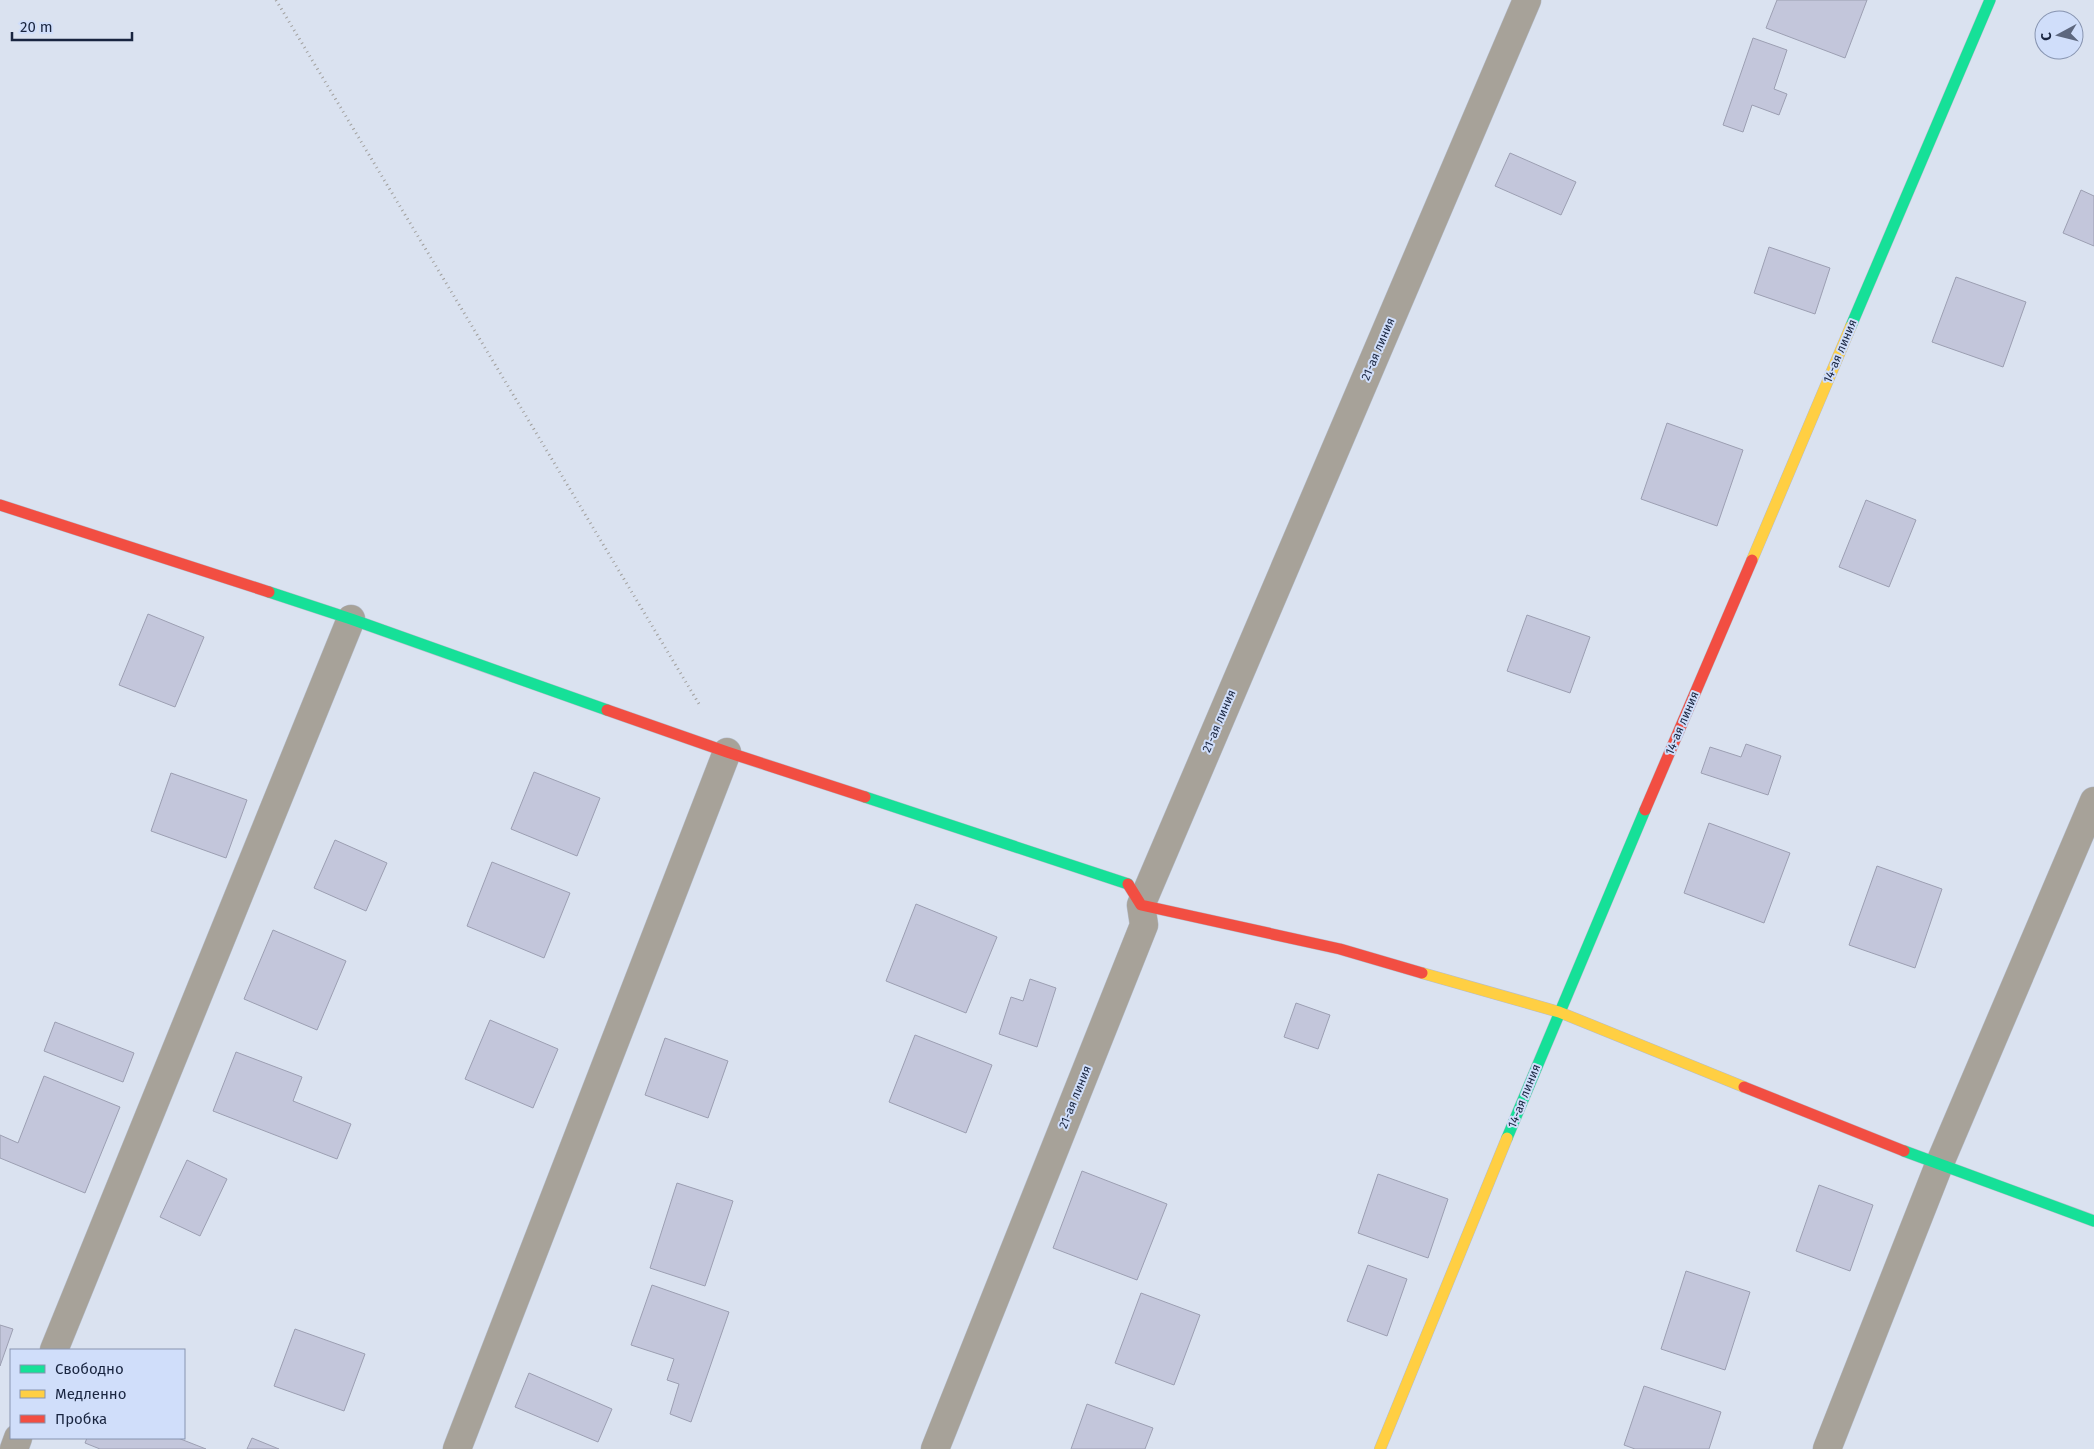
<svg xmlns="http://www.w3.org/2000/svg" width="2094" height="1449" viewBox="0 0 2094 1449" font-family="'Fira Sans',sans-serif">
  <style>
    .building { fill: #c3c6db; stroke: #9c9fb2 }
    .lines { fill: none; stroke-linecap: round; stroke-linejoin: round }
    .street-casing { stroke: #b5bdcb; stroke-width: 29 }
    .fast-casing { stroke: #b5bdcb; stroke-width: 12 }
    .slow-casing { stroke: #b5bdcb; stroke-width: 12 }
    .jam-casing { stroke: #b5bdcb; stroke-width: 12 }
    .path { stroke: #a2a19f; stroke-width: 3; stroke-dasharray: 1 4; stroke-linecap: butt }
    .street { stroke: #a7a299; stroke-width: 28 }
    .fast { stroke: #16e098; stroke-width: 11 }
    .slow { stroke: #ffcf43; stroke-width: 11 }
    .jam { stroke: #f24e42; stroke-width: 11 }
    .labels { text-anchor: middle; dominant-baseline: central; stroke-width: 4; stroke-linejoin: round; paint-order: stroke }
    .street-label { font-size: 12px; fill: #192540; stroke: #d0defa }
  </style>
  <rect width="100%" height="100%" fill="#dae2f0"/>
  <!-- building -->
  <g class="building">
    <polygon points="1777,0 1867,0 1845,58 1766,28"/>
    <polygon points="1753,38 1787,50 1774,89 1787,94 1779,115 1752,105 1743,132 1723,125"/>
    <polygon points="1510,153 1576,182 1561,215 1495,186"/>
    <polygon points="2081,190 2094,196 2094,246 2063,233"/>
    <polygon points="1769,247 1830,268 1815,314 1754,293"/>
    <polygon points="1956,277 2026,302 2003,367 1932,342"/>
    <polygon points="1667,423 1743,450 1717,526 1641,499"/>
    <polygon points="1866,500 1916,520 1889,587 1839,567"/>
    <polygon points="148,614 204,637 175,707 119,685"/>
    <polygon points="1527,615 1590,637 1570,693 1507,671"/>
    <polygon points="1746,744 1781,756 1768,795 1701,773 1710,747 1741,757"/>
    <polygon points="534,772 600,798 577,856 511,829"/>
    <polygon points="171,773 247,800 226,858 151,831"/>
    <polygon points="1709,823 1790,853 1764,923 1684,893"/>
    <polygon points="335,840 387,863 366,911 314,888"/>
    <polygon points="492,862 570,893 544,958 467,926"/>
    <polygon points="1877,866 1942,889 1915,968 1849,945"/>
    <polygon points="916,904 997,937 966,1013 886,981"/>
    <polygon points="273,930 346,961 317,1030 244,999"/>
    <polygon points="1030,979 1056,988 1037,1047 999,1034 1011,997 1023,1001"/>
    <polygon points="1296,1003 1330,1015 1318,1049 1284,1037"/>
    <polygon points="490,1020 558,1049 533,1108 465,1079"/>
    <polygon points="55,1022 134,1053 123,1082 44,1051"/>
    <polygon points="915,1035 992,1065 966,1133 889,1102"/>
    <polygon points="665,1038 728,1061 708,1118 645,1095"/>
    <polygon points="236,1052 302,1077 293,1101 351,1124 337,1159 213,1111"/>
    <polygon points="44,1076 120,1107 85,1193 0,1158 0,1135 18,1143"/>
    <polygon points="187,1160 227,1179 200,1236 160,1217"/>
    <polygon points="1082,1171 1167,1204 1137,1280 1053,1248"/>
    <polygon points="1378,1174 1448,1199 1428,1258 1358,1233"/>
    <polygon points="677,1183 733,1201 705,1286 650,1268"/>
    <polygon points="1819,1185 1873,1205 1850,1271 1796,1251"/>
    <polygon points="1368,1265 1407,1279 1387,1336 1347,1321"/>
    <polygon points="1686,1271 1750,1292 1725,1370 1661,1349"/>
    <polygon points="652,1285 729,1312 691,1422 670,1414 679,1384 667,1380 674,1359 631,1345"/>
    <polygon points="1141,1293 1200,1315 1174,1385 1115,1363"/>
    <polygon points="0,1325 13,1329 0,1366"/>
    <polygon points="295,1329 365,1354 344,1411 274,1386"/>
    <polygon points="529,1373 612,1409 598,1442 515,1407"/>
    <polygon points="1644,1386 1721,1412 1709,1449 1635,1449 1624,1445"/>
    <polygon points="1087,1404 1153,1428 1145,1449 1071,1449"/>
    <polygon points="87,1438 178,1438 206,1449 100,1449 85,1443"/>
    <polygon points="252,1438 279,1449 247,1449"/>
  </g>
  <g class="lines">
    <defs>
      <g id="street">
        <polyline points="54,1350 351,619"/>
        <polyline points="14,1449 18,1438"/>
        <polyline points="457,1449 727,752"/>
        <polyline points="935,1449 1144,925 1141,905 1527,0"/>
        <polyline points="1827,1449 1939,1165 2094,801"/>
      </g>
      <g id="fast">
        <polyline points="1851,326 1990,0"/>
        <polyline points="269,592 351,619 607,710"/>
        <polyline points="865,797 1128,884"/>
        <polyline points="1507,1138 1645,810"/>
        <polyline points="1904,1151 2094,1221"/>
      </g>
      <g id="slow">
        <polyline points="1752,560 1851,326"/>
        <polyline points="1422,973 1559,1012 1744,1087"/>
        <polyline points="1380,1449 1507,1138"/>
      </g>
      <g id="jam">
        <polyline points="0,505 269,592"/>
        <polyline points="607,710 727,752 865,797"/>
        <polyline points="1645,810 1752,560"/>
        <polyline points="1128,884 1141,905 1340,949 1422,973"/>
        <polyline points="1744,1087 1904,1151"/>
      </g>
    </defs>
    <!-- street casing -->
    <use href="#street" class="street-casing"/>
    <!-- fast casing -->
    <use href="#fast" class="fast-casing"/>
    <!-- slow casing -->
    <use href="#slow" class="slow-casing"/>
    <!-- jam casing -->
    <use href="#jam" class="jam-casing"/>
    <!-- path -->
    <polyline class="path" points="276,0 699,704"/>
    <!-- street -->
    <use href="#street" class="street"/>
    <!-- fast -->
    <use href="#fast" class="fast"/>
    <!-- slow -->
    <use href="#slow" class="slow"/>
    <!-- jam -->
    <use href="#jam" class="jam"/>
  </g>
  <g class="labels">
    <!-- street labels -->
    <g class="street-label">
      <text transform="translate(1378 349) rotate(-67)">21-ая линия</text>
      <text transform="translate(1840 351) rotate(-67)">14-ая линия</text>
      <text transform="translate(1219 721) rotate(-67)">21-ая линия</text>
      <text transform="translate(1682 723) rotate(-67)">14-ая линия</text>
      <text transform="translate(1524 1096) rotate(-68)">14-ая линия</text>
      <text transform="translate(1075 1097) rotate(-68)">21-ая линия</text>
    </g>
  </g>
  <!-- legend -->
  <rect x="10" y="1349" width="175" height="90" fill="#d0defa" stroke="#8794b0"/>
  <rect x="20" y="1365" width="25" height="8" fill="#16e098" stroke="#8794b0"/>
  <text x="55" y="1374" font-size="15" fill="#192540">Свободно</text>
  <rect x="20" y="1390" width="25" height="8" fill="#ffcf43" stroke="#8794b0"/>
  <text x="55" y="1399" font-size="15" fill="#192540">Медленно</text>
  <rect x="20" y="1415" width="25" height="8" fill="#f24e42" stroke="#8794b0"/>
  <text x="55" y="1424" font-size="15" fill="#192540">Пробка</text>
  <!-- north arrow -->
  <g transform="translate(2059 35) rotate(263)"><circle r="24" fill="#d0defa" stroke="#8794b0"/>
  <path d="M0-4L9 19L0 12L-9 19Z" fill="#5d677e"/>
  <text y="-8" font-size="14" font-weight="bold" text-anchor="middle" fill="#192540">С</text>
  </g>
  <!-- scale -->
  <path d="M12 32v8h120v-8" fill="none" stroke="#192540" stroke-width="2.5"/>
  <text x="20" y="32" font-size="15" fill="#192540" stroke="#d0defa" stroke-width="4" paint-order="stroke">20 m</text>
</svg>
